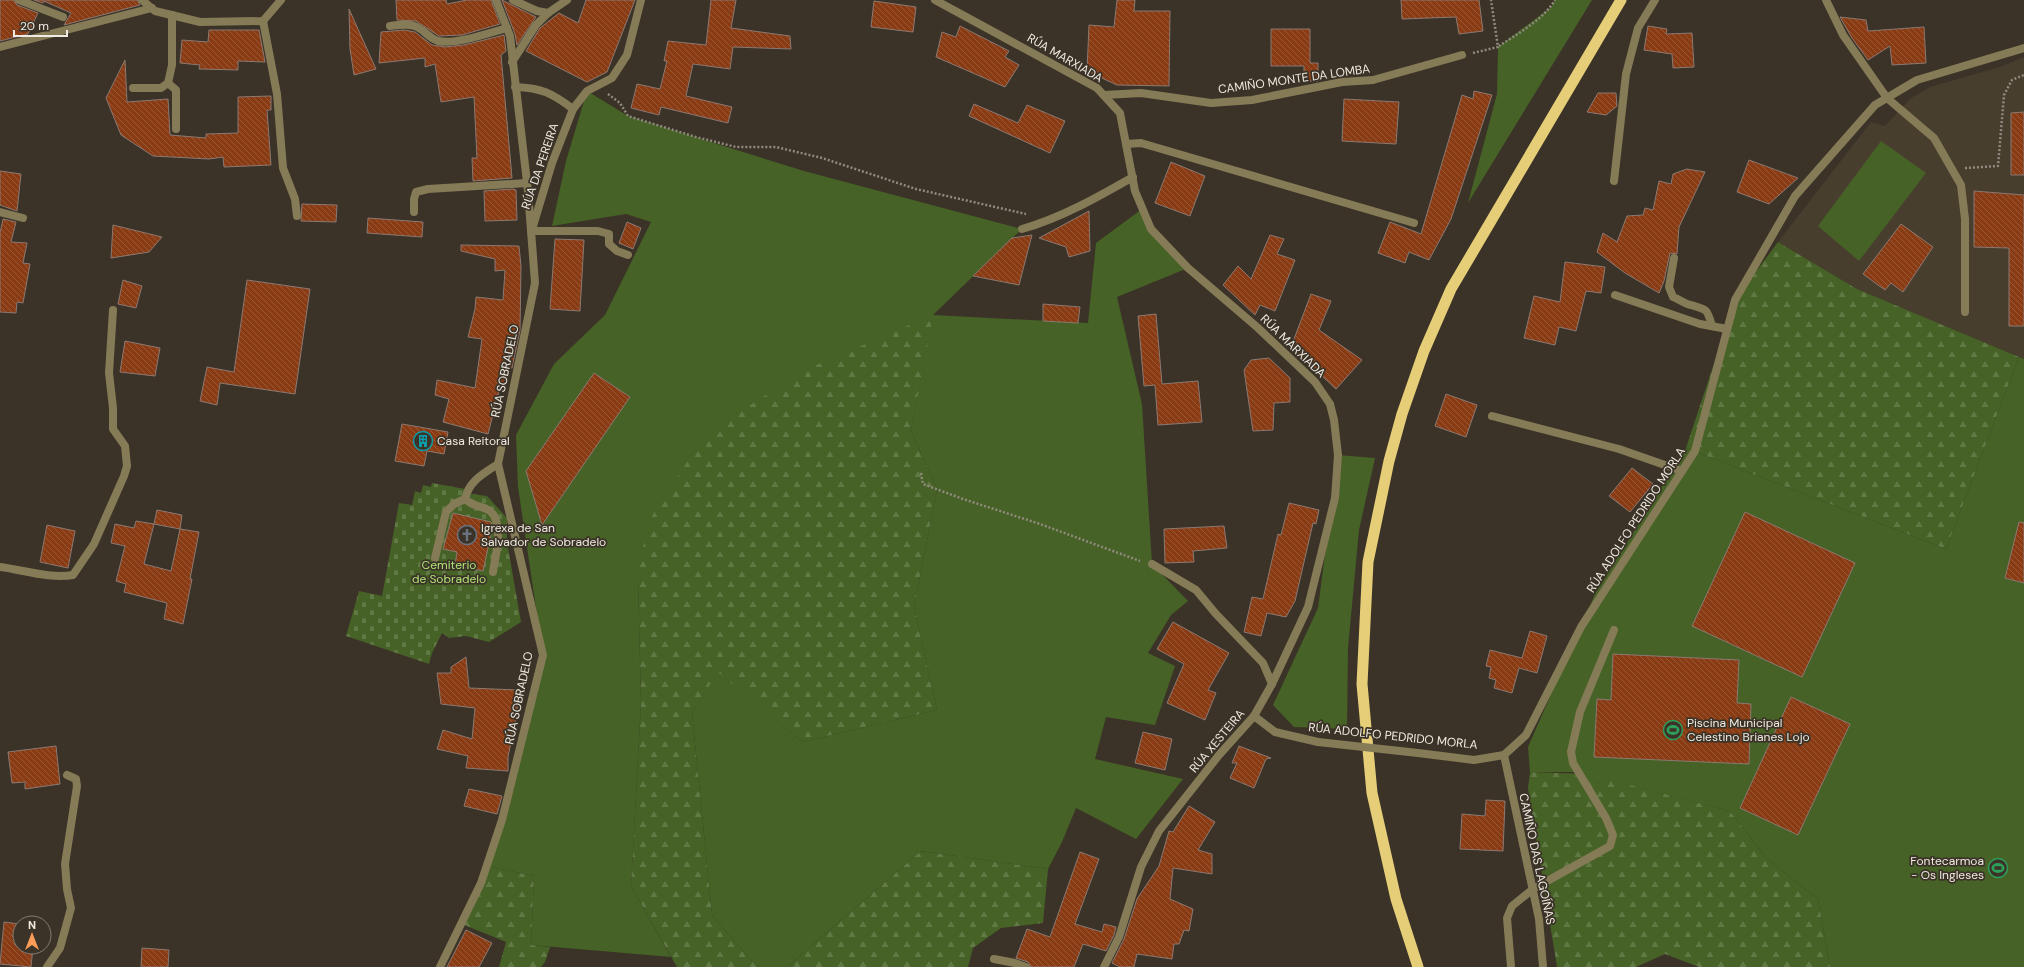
<svg xmlns="http://www.w3.org/2000/svg" width="2024" height="967" viewBox="0 0 2024 967" font-family="'DM Sans',sans-serif">
  <style>
    .education { fill: #483e2e }
    .grass { fill: #466226 }
    .forest { fill: url(#forest-firs) }
    .cemetery { fill: url(#cemetery-stones) }
    .building { fill: url(#building-back-hatch); stroke: #8b7972 }
    .lines { fill: none; stroke-linecap: round; stroke-linejoin: round }
    .path { stroke: #908a7f; stroke-width: 2.5; stroke-dasharray: 2 2; stroke-linecap: butt }
    .service { stroke: #857b57; stroke-width: 8 }
    .minor { stroke: #857b57; stroke-width: 8 }
    .trunk { stroke: #e6ce79; stroke-width: 11 }
    .minor-bridge { stroke: #857b57; stroke-width: 8 }
    .labels { text-anchor: middle; dominant-baseline: central; stroke-width: 3.5; stroke-linejoin: round; paint-order: stroke }
    .street-label { font-size: 12px; fill: #efeae2; stroke: #3b3327 }
    .poi-label { font-size: 12px; fill: #efeae2; stroke: #3b3327; text-anchor: start }
    .park-label { font-size: 12px; fill: #afe377; stroke: #3b3327 }
  </style>
  <defs>
    <pattern id="forest-firs" width="22" height="20" patternUnits="userSpaceOnUse"><rect width="22" height="20" fill="#466226"/><path d="M5 1l3.5 6h-7zM16 11l3.5 6h-7z" fill="#617945"/></pattern>
    <pattern id="cemetery-stones" width="16" height="16" patternUnits="userSpaceOnUse"><rect width="16" height="16" fill="#466226"/><path d="M2 7V4a2 2 0 0 1 4 0v3zM10 15v-3a2 2 0 0 1 4 0v3z" fill="#617945"/></pattern>
    <pattern id="building-back-hatch" width="6" height="6" patternUnits="userSpaceOnUse"><rect width="6" height="6" fill="#893b14"/><path d="M-1 5l2 2M0 0l6 6M5-1l2 2" fill="none" stroke="#9a5836"/></pattern>
  </defs>
  <rect width="100%" height="100%" fill="#3b3327"/>
  <!-- education -->
  <polygon class="education" points="2024,57 2024,359 1857,289 1778,242 1871,122 1885,126 1911,98 1930,87 2000,67"/>
  <!-- grass -->
  <g class="grass">
    <polygon points="1555,0 1592,0 1468,203 1497,94 1498,47 1551,7"/>
    <polygon points="587,91 628,116 804,171 1022,229 933,315 1088,323 1096,243 1142,209 1151,229 1188,268 1117,297 1142,404 1152,564 1188,601 1171,615 1148,653 1175,666 1155,725 1106,717 1095,759 1183,779 1136,839 1076,808 1062,842 1048,869 921,851 787,967 757,967 712,915 692,713 718,671 802,742 937,710 914,607 937,489 911,431 932,316 638,579 641,703 631,886 671,957 531,945 534,876 487,866 543,655 518,487 516,435 554,364 605,315 651,222 626,214 552,226 566,161"/>
    <polygon points="1881,141 1926,173 1859,261 1818,226"/>
    <polygon points="2019,357 2024,359 2024,967 1830,967 1818,899 1766,858 1730,811 1578,772 1530,772 1528,747 1595,594 1686,448 1946,549"/>
    <polygon points="1338,455 1375,458 1359,530 1348,648 1347,729 1294,727 1273,705 1318,608"/>
  </g>
  <!-- forest -->
  <g class="forest">
    <polygon points="1778,242 1857,289 2019,357 1946,549 1686,448 1735,300"/>
    <polygon points="933,315 911,431 937,489 914,607 937,710 802,742 718,672 692,713 712,915 757,967 677,967 631,886 641,703 638,579 647,524 705,434 805,370"/>
    <polygon points="1530,772 1588,774 1730,811 1766,858 1818,899 1830,967 1699,967 1665,954 1636,967 1557,967 1528,788"/>
    <polygon points="921,851 1048,869 1043,923 1001,928 973,948 968,967 787,967"/>
    <polygon points="487,866 534,876 531,945 550,947 545,962 541,967 499,967 506,942 462,924"/>
  </g>
  <!-- cemetery -->
  <polygon class="cemetery" points="432,483 465,489 472,494 487,496 507,518 507,542 521,622 489,642 466,636 449,638 442,633 432,653 429,664 346,636 359,591 382,596 399,503 412,505 415,491 421,493 423,485 431,487"/>
  <!-- building -->
  <g class="building">
    <polygon points="0,0 14,0 17,5 38,13 28,34 0,41"/>
    <polygon points="34,0 137,0 140,5 64,25 71,13 44,1 43,3"/>
    <polygon points="396,0 446,0 447,4 467,0 491,0 500,24 462,35 439,36 416,21 397,20"/>
    <polygon points="502,0 536,17 517,45 515,34"/>
    <polygon points="586,0 635,0 607,72 587,82 526,51 540,28 559,13 578,23"/>
    <polygon points="711,0 736,0 731,28 790,36 791,49 733,47 730,69 693,64 686,96 732,107 728,123 661,107 659,115 631,108 637,84 660,89 667,61 664,61 668,41 706,45"/>
    <polygon points="1117,0 1135,0 1134,11 1170,11 1169,86 1117,85 1087,71 1089,25 1114,27"/>
    <polygon points="1401,0 1479,0 1483,31 1459,34 1456,17 1402,19"/>
    <polygon points="874,1 916,7 913,32 871,27"/>
    <polygon points="349,9 376,69 354,75 350,49"/>
    <polygon points="1840,17 1866,20 1868,31 1924,27 1926,63 1892,65 1890,46 1868,60 1852,38"/>
    <polygon points="960,26 1009,51 1005,57 1019,65 1005,87 936,57 942,32 956,37"/>
    <polygon points="1648,26 1667,29 1666,34 1692,33 1694,67 1673,68 1672,54 1644,50"/>
    <polygon points="1271,29 1310,29 1310,63 1318,63 1318,81 1304,81 1304,66 1271,66"/>
    <polygon points="209,30 259,30 265,62 238,61 238,70 199,69 200,65 180,63 182,40 208,42"/>
    <polygon points="404,30 415,32 432,45 445,47 464,45 504,35 506,51 501,55 512,178 473,181 472,158 477,158 474,97 441,102 435,64 425,67 425,58 379,63 381,32"/>
    <polygon points="125,60 127,102 168,99 170,135 206,138 206,134 238,133 238,97 271,96 271,110 267,110 271,165 224,167 223,157 209,159 153,156 121,135 106,98"/>
    <polygon points="1474,91 1492,95 1451,219 1429,260 1409,252 1405,263 1378,253 1390,222 1421,234 1462,95 1473,99"/>
    <polygon points="1598,93 1616,93 1617,106 1606,115 1587,112"/>
    <polygon points="1344,99 1399,102 1396,144 1342,141"/>
    <polygon points="974,104 1018,123 1027,105 1065,121 1050,153 969,116"/>
    <polygon points="2024,112 2024,175 2011,175 2011,113"/>
    <polygon points="1749,160 1798,178 1769,204 1737,192"/>
    <polygon points="1171,162 1205,176 1190,216 1155,203"/>
    <polygon points="1687,169 1705,172 1679,227 1677,254 1670,253 1664,281 1659,293 1625,273 1597,252 1603,233 1617,242 1627,216 1643,215 1645,208 1653,210 1659,181 1671,184 1673,174"/>
    <polygon points="0,171 21,174 17,211 0,205"/>
    <polygon points="513,189 516,190 517,220 485,221 484,191"/>
    <polygon points="1974,191 2024,195 2024,326 2009,326 2009,248 1974,247"/>
    <polygon points="302,204 337,205 336,222 301,221"/>
    <polygon points="1089,211 1090,251 1069,257 1066,247 1039,238"/>
    <polygon points="368,218 423,222 422,237 367,233"/>
    <polygon points="3,219 16,222 11,242 27,243 23,263 30,264 23,303 17,302 16,313 0,312 0,233"/>
    <polygon points="627,222 641,228 633,249 619,243"/>
    <polygon points="1901,224 1933,247 1903,292 1891,283 1885,290 1863,274"/>
    <polygon points="113,225 162,237 149,252 111,258"/>
    <polygon points="1032,235 1019,285 973,276 1012,238"/>
    <polygon points="1270,235 1284,239 1277,254 1295,260 1275,311 1260,305 1255,315 1223,285 1238,266 1251,279"/>
    <polygon points="555,239 584,240 580,311 550,309"/>
    <polygon points="461,245 519,246 521,266 520,330 512,368 509,368 503,392 499,391 488,434 443,422 449,399 435,395 437,380 475,388 482,339 468,337 475,309 476,297 503,300 505,270 495,271 495,259 461,251"/>
    <polygon points="1565,262 1605,267 1601,293 1586,291 1576,331 1559,327 1555,345 1524,338 1534,296 1560,302"/>
    <polygon points="123,280 142,286 136,308 118,304"/>
    <polygon points="247,280 310,289 295,394 220,383 217,405 200,401 207,367 234,372"/>
    <polygon points="1311,294 1331,301 1319,330 1362,360 1336,389 1291,347"/>
    <polygon points="1043,304 1080,307 1078,323 1043,321"/>
    <polygon points="1156,314 1162,384 1198,381 1202,422 1158,425 1155,385 1144,386 1138,316"/>
    <polygon points="125,341 160,348 155,376 120,372"/>
    <polygon points="1269,358 1290,378 1290,402 1274,403 1273,430 1253,431 1244,370 1251,360"/>
    <polygon points="594,373 630,397 542,525 526,471"/>
    <polygon points="1446,394 1477,405 1466,437 1435,426"/>
    <polygon points="402,424 448,432 444,454 427,451 424,466 395,461"/>
    <polygon points="1632,468 1653,484 1630,512 1609,496"/>
    <polygon points="1289,503 1319,510 1316,524 1313,523 1295,601 1286,617 1267,613 1261,636 1244,632 1252,597 1263,599 1278,534 1281,535"/>
    <polygon points="157,510 182,515 180,529 154,524"/>
    <polygon points="1745,512 1855,563 1802,677 1692,626"/>
    <polygon points="453,513 491,522 492,530 483,571 455,565 457,552 443,549"/>
    <polygon points="136,521 154,524 144,564 171,571 180,529 199,532 190,579 192,579 183,624 164,619 167,603 124,592 126,584 116,581 125,546 111,543 115,524 134,528"/>
    <polygon points="2019,522 2024,523 2024,583 2005,578"/>
    <polygon points="47,525 75,531 68,568 40,562"/>
    <polygon points="1224,526 1227,548 1193,551 1194,562 1165,563 1164,529"/>
    <polygon points="1173,622 1229,653 1208,690 1216,693 1205,720 1167,703 1184,664 1157,649"/>
    <polygon points="1530,631 1547,636 1537,673 1519,668 1512,693 1494,688 1496,680 1489,678 1491,667 1486,666 1490,650 1522,658"/>
    <polygon points="1613,654 1739,660 1737,703 1751,704 1749,764 1594,757 1597,699 1611,700"/>
    <polygon points="466,657 469,688 518,690 517,713 508,757 508,771 466,768 468,756 437,749 443,730 472,739 475,708 441,704 437,673 451,673 451,667"/>
    <polygon points="1791,697 1850,724 1798,835 1740,808"/>
    <polygon points="1143,732 1172,739 1165,770 1135,763"/>
    <polygon points="56,746 60,784 25,789 25,782 12,783 8,752"/>
    <polygon points="1239,746 1271,758 1266,759 1254,788 1230,778 1237,763 1232,763"/>
    <polygon points="469,789 502,796 497,814 464,806"/>
    <polygon points="1486,800 1505,801 1503,851 1460,849 1462,814 1485,816"/>
    <polygon points="1189,806 1215,822 1198,850 1212,854 1212,874 1173,868 1170,899 1193,909 1189,931 1184,930 1179,944 1174,944 1172,959 1137,954 1134,967 1120,967 1112,963 1124,939 1137,899 1159,866 1169,831 1173,832"/>
    <polygon points="1080,852 1099,859 1075,924 1102,932 1104,924 1116,927 1114,935 1106,951 1083,944 1074,967 1031,967 1028,962 1016,958 1027,929 1050,937"/>
    <polygon points="4,922 20,924 20,947 33,947 31,967 0,964"/>
    <polygon points="466,930 492,943 479,967 447,967"/>
    <polygon points="142,948 169,950 168,967 141,967"/>
  </g>
  <g class="lines">
    <!-- path -->
    <g class="path">
      <path d="M1499 46C1517 34 1543 20 1555 0"/>
      <polyline points="1473,53 1498,47 1491,0"/>
      <polyline points="608,94 620,103 628,116 696,137 736,147 776,147 822,158 916,189 1026,214"/>
      <polyline points="1965,168 1998,166 2004,95 2012,80 2024,75"/>
      <polyline points="921,473 923,484 963,499 1040,524 1140,561"/>
    </g>
    <!-- service -->
    <g class="service">
      <polyline points="513,0 537,11 548,13"/>
      <path d="M390 26C399 25 409 23 417 27 425 31 429 38 438 41 455 45 489 33 507 28"/>
      <polyline points="168,83 176,90 176,129"/>
      <polyline points="133,88 161,88 168,83 172,65 172,15"/>
      <polyline points="1887,98 1934,138 1961,185 1965,219 1965,312"/>
      <polyline points="1126,144 1141,143 1414,223"/>
      <polyline points="0,212 23,218"/>
      <polyline points="414,212 414,199 416,192 428,189 527,183"/>
      <polyline points="531,231 598,231 609,234 609,244 617,251 628,255"/>
      <path d="M1674 258 1669 287 1673 297C1679 299 1685 304 1691 305 1708 310 1707 309 1712 326"/>
      <polyline points="1615,295 1700,324 1727,329"/>
      <polyline points="1492,416 1619,449 1682,471"/>
      <polyline points="435,558 446,512 454,504 465,499"/>
      <path d="M493 572C495 557 505 523 490 511 482 505 475 508 465 499 469 481 483 474 498 464"/>
      <polyline points="994,959 1015,963 1026,967"/>
      <polyline points="47,967 60,948 71,908 67,889 65,864 77,786 76,779 67,775"/>
      <polyline points="1511,967 1507,918 1512,906 1533,889 1610,846 1613,835 1606,818 1573,763 1571,752 1580,712 1614,630"/>
    </g>
    <!-- minor -->
    <g class="minor">
      <polyline points="19,0 63,17"/>
      <polyline points="142,0 155,11 200,22 263,21 281,0"/>
      <polyline points="935,0 1097,88 1120,113 1135,191 1151,229 1188,268 1257,327 1315,382 1330,404 1334,420 1338,455 1335,498 1308,607 1272,684"/>
      <polyline points="1826,0 1843,35 1887,98"/>
      <polyline points="263,21 277,94 283,168 295,199 297,216"/>
      <polyline points="0,47 152,8"/>
      <polyline points="512,62 536,25 548,13 567,0"/>
      <path d="M515 87C542 88 552 93 573 109"/>
      <polyline points="1104,95 1141,93 1211,103 1252,100 1342,82 1373,80 1462,55"/>
      <polyline points="1614,181 1626,74 1638,28 1655,0"/>
      <polyline points="533,226 552,163 573,109 587,91 612,78 627,55 641,0"/>
      <path d="M1022 229C1061 218 1098 197 1133 177"/>
      <path d="M0 567C23 570 51 579 73 575L94 544 124 476 127 466 125 446 113 429V408L109 373 113 310"/>
      <polyline points="1254,716 1275,732 1318,742"/>
      <polyline points="1418,753 1474,760 1504,755 1526,735 1581,627 1695,451 1735,300 1795,196 1875,105 1917,80 2024,48"/>
      <polyline points="1504,755 1539,919 1543,967"/>
      <polyline points="440,967 481,883 502,820 543,655 498,464 535,283 528,191 510,36 496,0"/>
      <polyline points="1104,967 1119,937 1141,867 1159,831 1219,755 1254,716 1272,684 1263,663 1216,614 1196,590 1152,564"/>
    </g>
    <!-- trunk -->
    <polyline class="trunk" points="1418,967 1396,899 1372,793 1362,684 1368,562 1389,461 1402,414 1424,351 1451,289 1621,0"/>
    <!-- minor-bridge -->
    <polyline class="minor-bridge" points="1318,742 1418,753"/>
  </g>
  <!-- icons -->
  <defs>
    <symbol id="building-ring" viewBox="-11 -11 22 22"><circle r="9.5" fill="#3b3327" stroke="#0f9aa8" stroke-width="1.5"/><path d="M-4-6H4V6H1V3H-1V6H-4ZM-2.5-4.3h1.7v1.8h-1.7ZM.8-4.3h1.7v1.8H.8ZM-2.5-1h1.7V.8h-1.7ZM.8-1h1.7V.8H.8Z" fill="#0f9aa8"/></symbol>
    <symbol id="church-ring" viewBox="-11 -11 22 22"><circle r="9.5" fill="#3b3327" stroke="#6b7280" stroke-width="1.5"/><path d="M-1.2-6h2.4v3.5h3.3v2.4h-3.3V6h-2.4V-.1h-3.3v-2.4h3.3Z" fill="#6b7280"/></symbol>
    <symbol id="stadium-ring" viewBox="-11 -11 22 22"><circle r="9.5" fill="#3b3327" stroke="#2e9e5b" stroke-width="1.5"/><path d="M0-5a6.5 5 0 1 0 0 10a6.5 5 0 1 0 0-10ZM-3.5-1.8h7v3.6h-7Z" fill="#2e9e5b"/></symbol>
  </defs>
  <g fill-rule="evenodd">
    <use href="#building-ring" x="412" y="430" width="22" height="22"/>
    <use href="#church-ring" x="456" y="524" width="22" height="22"/>
    <use href="#stadium-ring" x="1662" y="719" width="22" height="22"/>
    <use href="#stadium-ring" x="1987" y="857" width="22" height="22"/>
  </g>
  <g class="labels">
    <!-- street labels -->
    <g class="street-label">
      <text transform="translate(1065 58) rotate(30)">RÚA MARXIADA</text>
      <text transform="translate(1294 79) rotate(-8)">CAMIÑO MONTE DA LOMBA</text>
      <text transform="translate(540 166) rotate(-71)">RÚA DA PEREIRA</text>
      <text transform="translate(1293 346) rotate(44)">RÚA MARXIADA</text>
      <text transform="translate(505 371) rotate(-78)">RÚA SOBRADELO</text>
      <text transform="translate(1636 520) rotate(-57)">RÚA ADOLFO PEDRIDO MORLA</text>
      <text transform="translate(519 698) rotate(-78)">RÚA SOBRADELO</text>
      <text transform="translate(1393 736) rotate(6)">RÚA ADOLFO PEDRIDO MORLA</text>
      <text transform="translate(1217 741) rotate(-50)">RÚA XESTEIRA</text>
      <text transform="translate(1537 859) rotate(78)">CAMIÑO DAS LAGOÍÑAS</text>
    </g>
    <!-- poi labels -->
    <g class="poi-label">
      <text x="437" y="441">Casa Reitoral</text>
      <text x="481" y="528">Igrexa de San<tspan x="481" dy="14">Salvador de Sobradelo</tspan></text>
      <text x="1687" y="723">Piscina Municipal<tspan x="1687" dy="14">Celestino Brianes Lojo</tspan></text>
      <text x="1984" y="861" text-anchor="end">Fontecarmoa<tspan x="1984" dy="14">- Os Ingleses</tspan></text>
    </g>
    <!-- park labels -->
    <g class="park-label">
      <text x="449" y="565">Cemiterio<tspan x="449" dy="14">de Sobradelo</tspan></text>
    </g>
  </g>
  <!-- north arrow -->
  <g transform="translate(32 935)"><circle r="19" fill="#3b3327" stroke="#837c72"/>
  <path d="M0-3L7 15L0 10L-7 15Z" fill="#fd9c57"/>
  <text y="-6" font-size="11" font-weight="bold" text-anchor="middle" fill="#efeae2">N</text>
  </g>
  <!-- scale -->
  <path d="M14 30v6h53v-6" fill="none" stroke="#efeae2" stroke-width="2"/>
  <text x="20" y="30" font-size="12" fill="#efeae2" stroke="#3b3327" stroke-width="3" paint-order="stroke">20 m</text>
</svg>
